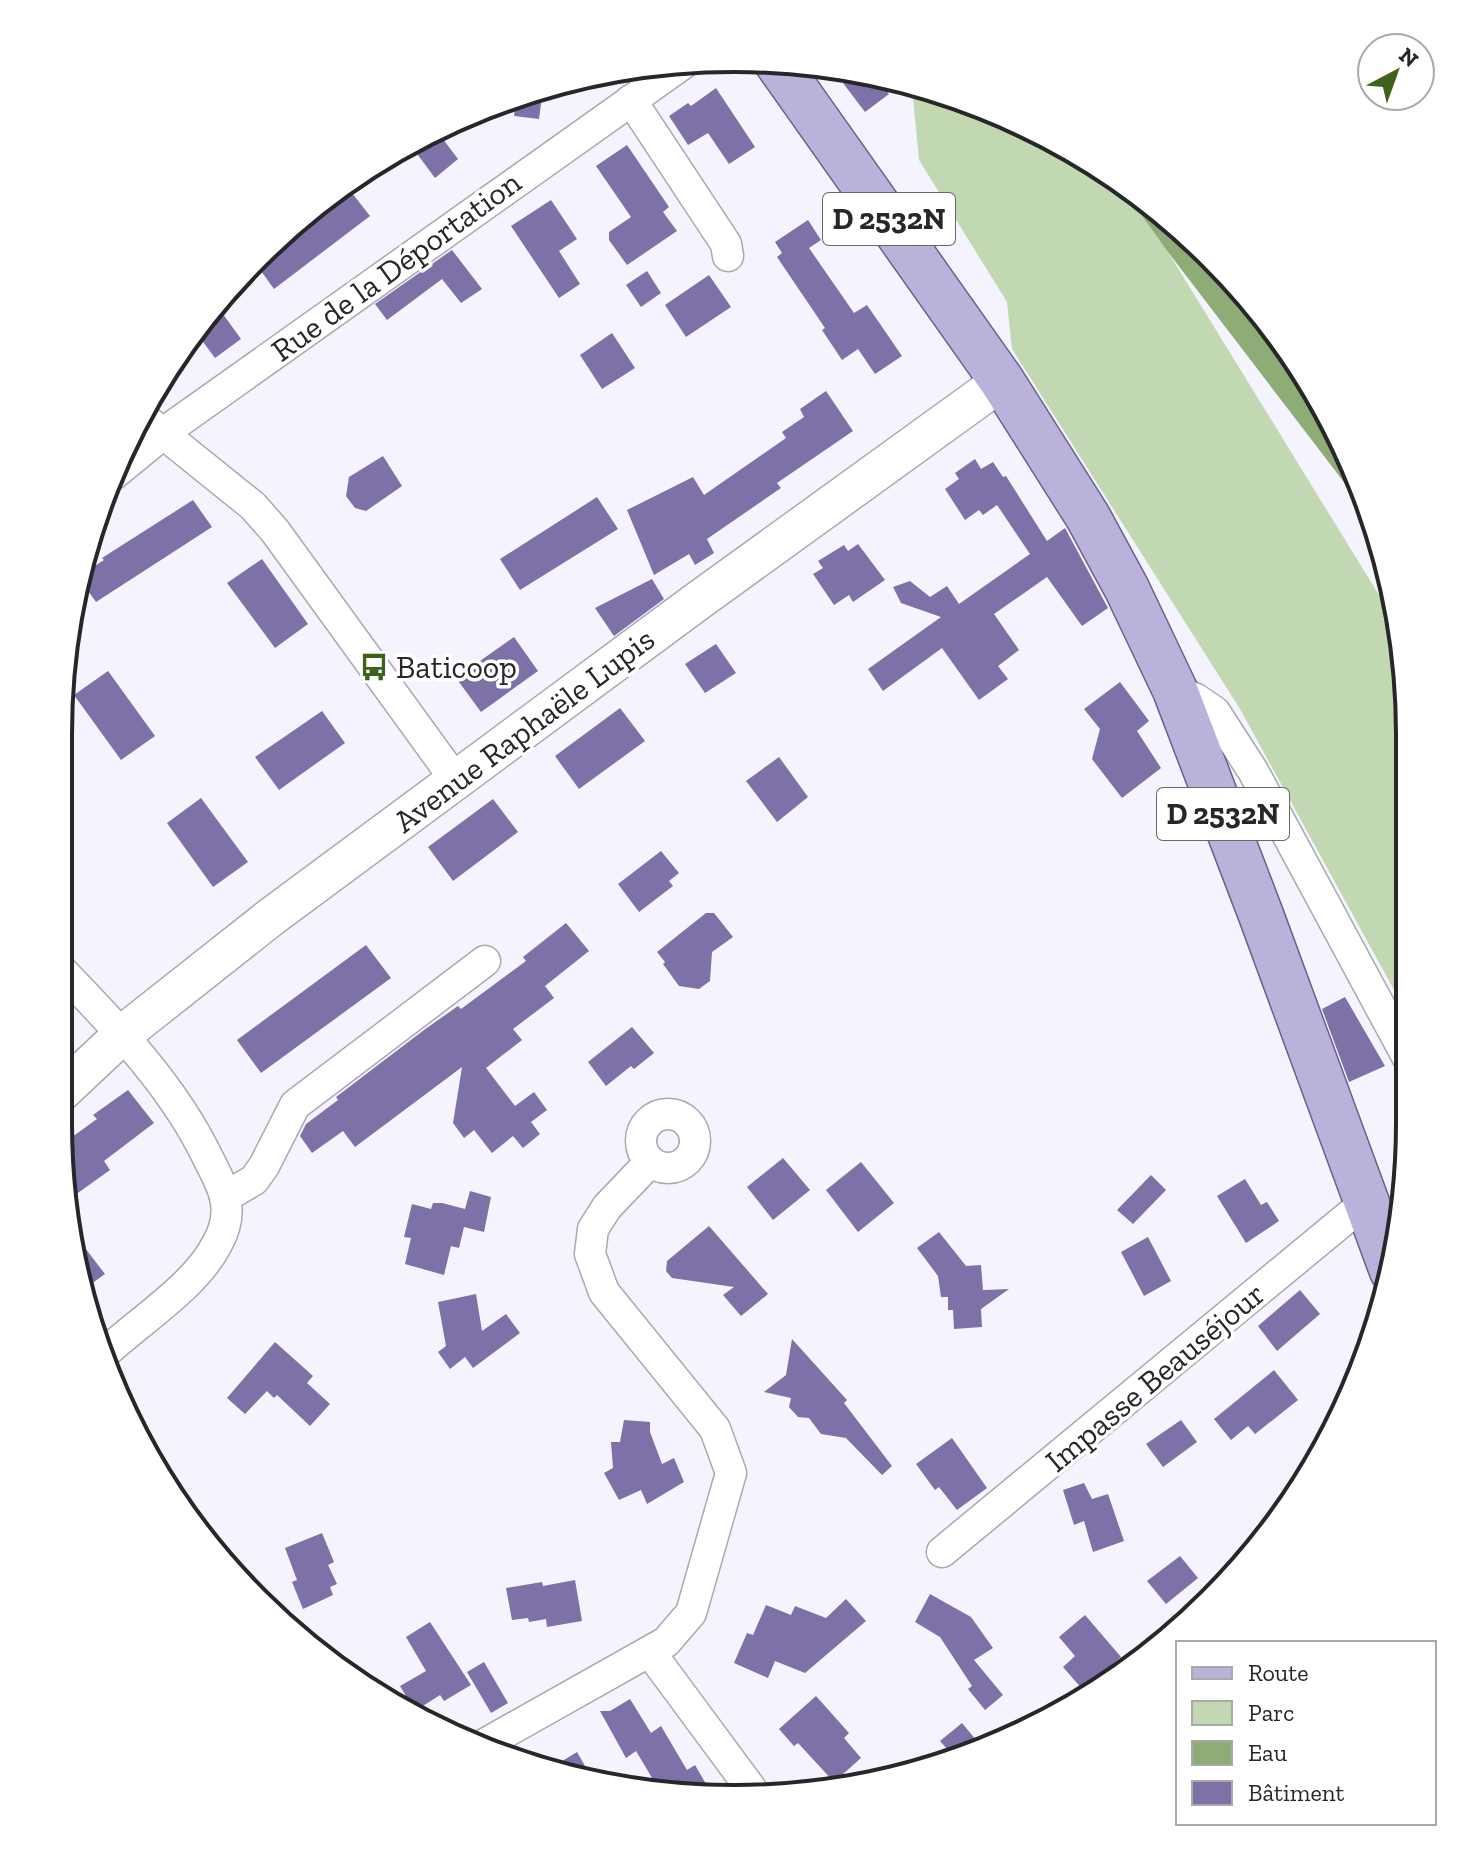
<svg xmlns="http://www.w3.org/2000/svg" width="1468" height="1857" viewBox="0 0 1468 1857" font-family="'Zilla Slab',serif">
  <style>
    .green { fill: #c2d8b2 }
    .water { fill: #8eac76 }
    .building { fill: #7d71a7 }
    .lines { fill: none; stroke-linecap: round; stroke-linejoin: round }
    .minor-casing { stroke: #aaa8b1; stroke-width: 33 }
    .tertiary-casing { stroke: #aaa8b1; stroke-width: 41 }
    .primary-casing { stroke: #6a608d; stroke-width: 47 }
    .minor { stroke: #fff; stroke-width: 30 }
    .tertiary { stroke: #fff; stroke-width: 38 }
    .primary { stroke: #bbb2db; stroke-width: 44 }
    .labels { text-anchor: middle; dominant-baseline: central; stroke-width: 7; stroke-linejoin: round; paint-order: stroke }
    .shield { fill: #fff; stroke: #68686a; stroke-width: 2 }
    .shield-label { font-size: 30px; font-weight: bold; fill: #27272a }
    .street-label { font-size: 32px; fill: #27272a; stroke: #fff }
    .poi-label { font-size: 32px; fill: #27272a; stroke: #fff; text-anchor: start }
    .rim { fill: none; stroke: #27272a; stroke-width: 4 }
  </style>
  <rect width="100%" height="100%" fill="#f5f3fd"/>
  <!-- green -->
  <polygon class="green" points="908,81 1033,128 1116,180 1168,252 1395,621 1409,689 1410,1019 1240,709 1012,349 1007,302 919,160 912,87"/>
  <!-- water -->
  <polygon class="water" points="1116,180 1146,198 1243,289 1320,396 1376,524 1168,252"/>
  <!-- building -->
  <g class="building">
    <polygon points="857,73 876,76 889,94 865,112 843,83"/>
    <polygon points="543,88 539,119 514,116 517,94"/>
    <polygon points="716,88 755,147 729,164 708,133 688,145 669,116 688,103 691,106"/>
    <polygon points="436,130 458,159 435,178 409,143"/>
    <polygon points="627,145 669,207 663,212 677,231 627,265 609,240 609,232 631,217 596,166"/>
    <polygon points="348,188 370,216 274,289 256,264"/>
    <polygon points="551,200 577,239 559,251 580,284 559,298 511,226"/>
    <polygon points="808,220 821,240 809,248 854,313 867,305 902,356 875,374 858,349 842,360 822,330 825,328 777,257 782,253 775,242"/>
    <polygon points="452,250 482,289 461,303 442,279 387,320 375,304"/>
    <polygon points="647,271 661,293 641,307 626,285"/>
    <polygon points="709,275 731,307 686,337 665,305"/>
    <polygon points="215,303 241,339 215,358 195,331"/>
    <polygon points="612,333 635,368 602,389 580,355"/>
    <polygon points="826,391 853,431 777,483 781,488 707,539 714,553 695,565 689,554 654,575 627,510 693,477 704,495 786,438 782,432 804,417 800,409"/>
    <polygon points="383,456 402,486 366,511 355,508 346,496 349,477"/>
    <polygon points="975,459 981,469 993,462 1003,477 1006,476 1047,541 1065,528 1108,608 1082,626 1047,577 994,614 1019,650 998,666 1008,679 979,700 942,648 883,691 868,669 941,617 901,603 893,587 910,581 930,597 947,586 959,604 1030,554 997,505 983,515 979,510 965,520 945,489 959,479 955,473"/>
    <polygon points="597,497 618,529 520,590 500,559"/>
    <polygon points="193,500 212,527 96,602 81,581 82,574 104,560 102,558"/>
    <polygon points="858,544 885,580 853,602 849,595 834,605 813,574 823,568 818,561 844,545 848,551"/>
    <polygon points="262,559 308,624 275,648 227,583"/>
    <polygon points="652,579 664,599 614,636 595,608"/>
    <polygon points="514,637 538,671 481,712 456,678"/>
    <polygon points="716,644 736,673 705,693 685,664"/>
    <polygon points="108,671 155,736 121,760 74,695"/>
    <polygon points="1120,682 1149,721 1137,731 1161,768 1122,798 1092,759 1100,729 1084,709"/>
    <polygon points="620,708 645,741 579,789 555,756"/>
    <polygon points="322,711 345,743 279,790 255,757"/>
    <polygon points="779,757 808,797 777,822 746,781"/>
    <polygon points="201,798 248,862 213,887 167,823"/>
    <polygon points="493,799 518,832 453,881 428,847"/>
    <polygon points="661,851 679,873 669,881 673,886 639,912 618,884"/>
    <polygon points="706,913 714,913 733,937 712,952 710,981 699,989 679,986 663,964 665,962 657,952"/>
    <polygon points="566,923 589,951 545,986 554,998 513,1029 522,1040 486,1068 515,1106 534,1092 547,1110 531,1122 540,1134 523,1148 513,1136 492,1153 474,1130 464,1138 453,1123 462,1067 355,1147 343,1131 312,1153 300,1136 306,1124 338,1100 336,1097 424,1030 458,1006 461,1009 526,961 523,957"/>
    <polygon points="366,945 391,978 261,1073 237,1040"/>
    <polygon points="1345,997 1385,1066 1349,1082 1322,1009"/>
    <polygon points="632,1027 654,1053 634,1069 631,1066 606,1086 588,1062"/>
    <polygon points="128,1090 154,1123 104,1161 110,1170 68,1200 61,1145 97,1119 93,1115"/>
    <polygon points="783,1158 810,1190 773,1220 747,1187"/>
    <polygon points="861,1162 894,1203 858,1232 826,1190"/>
    <polygon points="1151,1175 1166,1190 1133,1224 1117,1210"/>
    <polygon points="1245,1179 1261,1205 1267,1202 1279,1221 1246,1243 1217,1196"/>
    <polygon points="470,1191 491,1197 484,1232 464,1227 459,1248 451,1246 444,1275 405,1264 411,1238 404,1237 412,1204 431,1209 433,1203 442,1203 465,1209"/>
    <polygon points="709,1226 768,1294 741,1316 723,1295 734,1287 672,1278 666,1271 667,1261"/>
    <polygon points="72,1231 105,1274 80,1292 77,1267"/>
    <polygon points="939,1232 966,1266 981,1265 983,1290 1009,1289 981,1309 982,1327 954,1329 953,1310 948,1310 948,1297 941,1297 938,1276 917,1248"/>
    <polygon points="1148,1237 1171,1281 1144,1296 1121,1252"/>
    <polygon points="1300,1290 1320,1314 1277,1351 1258,1326"/>
    <polygon points="476,1294 482,1331 506,1314 520,1333 473,1368 465,1357 450,1369 438,1352 446,1346 438,1302"/>
    <polygon points="792,1339 847,1400 844,1403 892,1466 882,1475 846,1438 821,1434 809,1418 798,1417 789,1407 791,1398 764,1392 786,1375"/>
    <polygon points="275,1342 313,1376 307,1383 330,1404 310,1426 277,1395 274,1398 267,1391 245,1414 227,1398"/>
    <polygon points="1274,1370 1298,1400 1255,1434 1248,1426 1231,1440 1214,1419"/>
    <polygon points="624,1420 650,1422 650,1432 662,1464 674,1458 684,1482 647,1504 641,1490 619,1500 604,1473 613,1468 611,1442 620,1442"/>
    <polygon points="1181,1420 1197,1442 1163,1467 1146,1444"/>
    <polygon points="952,1438 987,1488 957,1510 939,1487 935,1490 916,1464"/>
    <polygon points="1084,1483 1092,1499 1108,1494 1124,1541 1093,1552 1084,1521 1074,1525 1063,1490"/>
    <polygon points="322,1533 334,1562 328,1565 337,1584 330,1587 333,1595 303,1609 292,1582 297,1580 285,1548"/>
    <polygon points="1180,1556 1198,1578 1166,1604 1147,1581"/>
    <polygon points="575,1580 582,1621 547,1627 546,1619 529,1622 528,1618 512,1620 506,1588 542,1582 543,1586"/>
    <polygon points="930,1594 971,1617 993,1648 974,1660 1003,1695 985,1710 968,1689 972,1686 940,1637 915,1622"/>
    <polygon points="846,1599 866,1621 805,1673 775,1661 768,1678 734,1663 747,1633 753,1635 766,1605 791,1615 795,1606 826,1618"/>
    <polygon points="1085,1615 1121,1657 1113,1664 1121,1673 1101,1687 1095,1680 1083,1690 1063,1667 1075,1656 1059,1637"/>
    <polygon points="430,1622 471,1685 444,1701 440,1695 415,1711 400,1686 426,1671 406,1637"/>
    <polygon points="484,1662 508,1703 491,1713 467,1672"/>
    <polygon points="816,1696 849,1733 844,1738 861,1758 834,1782 798,1743 794,1746 779,1729"/>
    <polygon points="630,1699 651,1733 661,1726 687,1770 695,1765 713,1796 656,1789 658,1788 636,1751 626,1758 600,1711 610,1711"/>
    <polygon points="962,1723 981,1746 954,1757 940,1741"/>
    <polygon points="577,1752 593,1780 559,1776 546,1771"/>
  </g>
  <g class="lines">
    <defs>
      <g id="minor">
        <polyline points="631,100 726,244 728,256"/>
        <polyline points="140,415 253,506 275,531 457,782"/>
        <polyline points="113,475 173,426 684,63"/>
        <polyline points="1175,690 1196,699 1215,712 1253,771 1410,1062"/>
        <path d="M59 968C115 1026 173 1085 208 1158 214 1170 222 1184 225 1197 229 1214 225 1230 217 1244 195 1287 139 1321 104 1354"/>
        <circle cx="668" cy="1141" r="27"/>
        <polyline points="225,1197 254,1180 264,1166 295,1105 485,961"/>
        <polyline points="942,1552 1367,1201"/>
        <polyline points="650,1652 752,1790 750,1797"/>
        <polyline points="483,1745 666,1642 691,1613 731,1473 715,1429 604,1292 590,1254 593,1229 607,1207 650,1162"/>
      </g>
      <polyline id="tertiary" points="58,1095 123,1034 271,917 695,603 1002,381"/>
      <polyline id="primary" points="775,60 1002,381 1088,517 1127,589 1175,690 1261,915 1392,1271"/>
    </defs>
    <!-- minor casing -->
    <use href="#minor" class="minor-casing"/>
    <!-- tertiary casing -->
    <use href="#tertiary" class="tertiary-casing"/>
    <!-- primary casing -->
    <use href="#primary" class="primary-casing"/>
    <!-- minor -->
    <use href="#minor" class="minor"/>
    <!-- tertiary -->
    <use href="#tertiary" class="tertiary"/>
    <!-- primary -->
    <use href="#primary" class="primary"/>
  </g>
  <!-- icons -->
  <defs>
    <symbol id="bus-bare" viewBox="-9 -9 18 18"><path d="M-5-6H5V4H4V6H2V4H-2V6H-4V4H-5ZM-3.5-4V0h7V-4ZM-3.5 1.2v1.5H-2V1.2ZM2 1.2v1.5H3.5V1.2Z" fill="#3f621a" stroke="#fff" stroke-width="2.5" paint-order="stroke"/></symbol>
  </defs>
  <g fill-rule="evenodd">
    <use href="#bus-bare" x="354" y="647" width="40" height="40"/>
  </g>
  <g class="labels">
    <!-- shield labels -->
    <g class="shield">
      <rect x="823" y="193" width="132" height="52" rx="6"/>
      <rect x="1157" y="788" width="132" height="52" rx="6"/>
    </g>
    <g class="shield-label">
      <text x="889" y="219">D 2532N</text>
      <text x="1223" y="814">D 2532N</text>
    </g>
    <!-- street labels -->
    <g class="street-label">
      <text transform="translate(396 266) rotate(-36)">Rue de la Déportation</text>
      <text transform="translate(524 730) rotate(-37)">Avenue Raphaële Lupis</text>
      <text transform="translate(1155 1377) rotate(-40)">Impasse Beauséjour</text>
    </g>
    <!-- poi labels -->
    <g class="poi-label">
      <text x="396" y="667">Baticoop</text>
    </g>
  </g>
  <!-- crop -->
  <path d="M0 0H1468V1857H0ZM734 72H734A662 662 0 0 1 1396 734V1123A662 662 0 0 1 734 1785H734A662 662 0 0 1 72 1123V734A662 662 0 0 1 734 72Z" fill="#fff" fill-rule="evenodd"/>
  <path class="rim" d="M734 72H734A662 662 0 0 1 1396 734V1123A662 662 0 0 1 734 1785H734A662 662 0 0 1 72 1123V734A662 662 0 0 1 734 72Z"/>
  <!-- legend -->
  <rect x="1176" y="1641" width="260" height="184" fill="#ffffff" stroke="#a9a9aa" stroke-width="2"/>
  <rect x="1192" y="1667" width="40" height="12" fill="#bbb2db" stroke="#a9a9aa" stroke-width="2"/>
  <text x="1248" y="1681" font-size="24" fill="#27272a">Route</text>
  <rect x="1192" y="1701" width="40" height="24" fill="#c2d8b2" stroke="#a9a9aa" stroke-width="2"/>
  <text x="1248" y="1721" font-size="24" fill="#27272a">Parc</text>
  <rect x="1192" y="1741" width="40" height="24" fill="#8eac76" stroke="#a9a9aa" stroke-width="2"/>
  <text x="1248" y="1761" font-size="24" fill="#27272a">Eau</text>
  <rect x="1192" y="1781" width="40" height="24" fill="#7d71a7" stroke="#a9a9aa" stroke-width="2"/>
  <text x="1248" y="1801" font-size="24" fill="#27272a">Bâtiment</text>
  <!-- north arrow -->
  <g transform="translate(1396 72) rotate(41)"><circle r="38" fill="#ffffff" stroke="#a9a9aa" stroke-width="2"/>
  <path d="M0-6L14 30L0 20L-14 30Z" fill="#3f621a"/>
  <text y="-12" font-size="22" font-weight="bold" text-anchor="middle" fill="#27272a">N</text>
  </g>
</svg>
